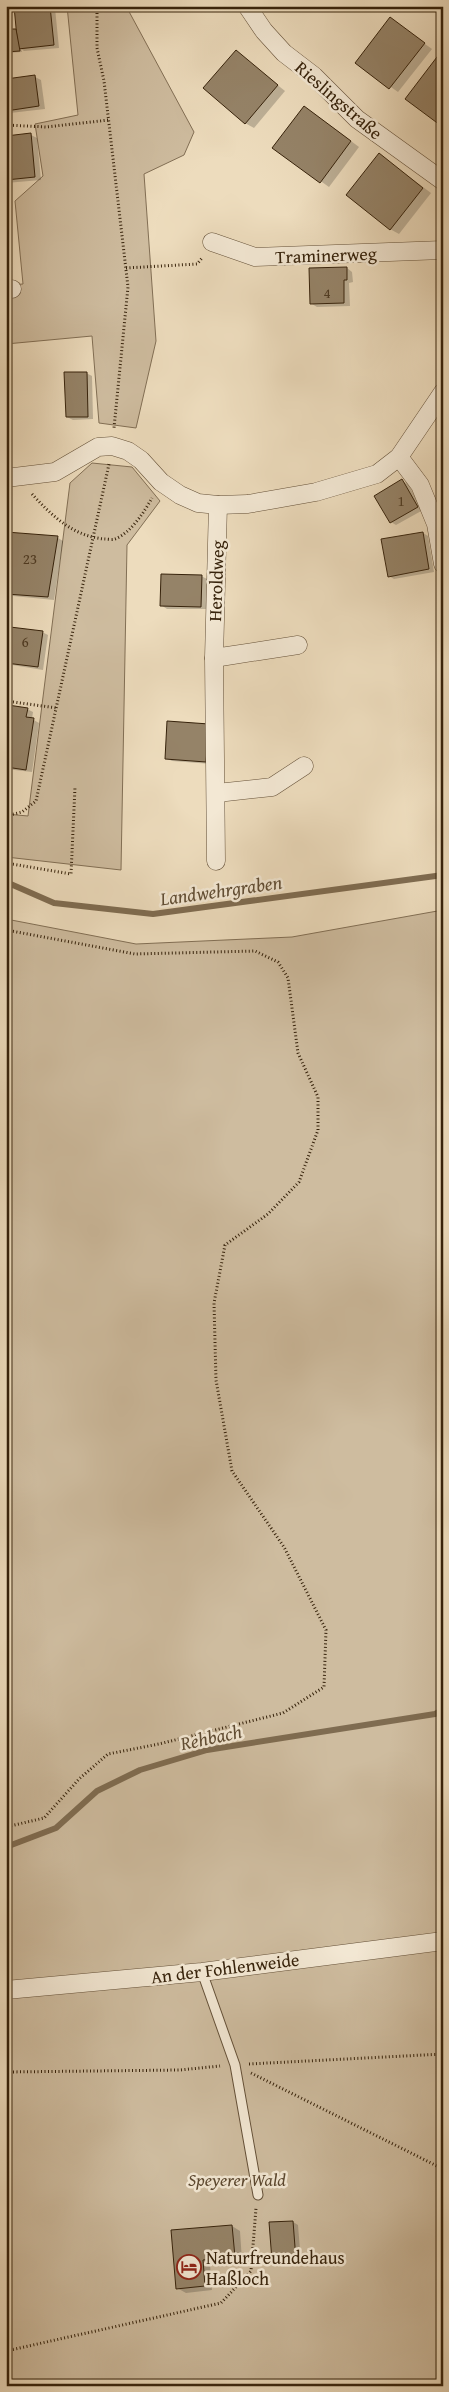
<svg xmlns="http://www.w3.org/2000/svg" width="449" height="2392" viewBox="0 0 449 2392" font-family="'Gentium Book Plus',serif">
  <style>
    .green { fill: #cebc9f; stroke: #826f55 }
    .shadow { fill: #0003 }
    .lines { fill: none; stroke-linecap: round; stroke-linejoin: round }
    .stream { stroke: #7f6c51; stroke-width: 6 }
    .building { fill: #958368; stroke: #36220b }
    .lane-casing { stroke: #645038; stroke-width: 11 }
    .street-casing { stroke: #645038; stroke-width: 19 }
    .path { stroke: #36220b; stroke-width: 3; stroke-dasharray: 1 2.5; stroke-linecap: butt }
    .lane { stroke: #f3e8d4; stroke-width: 9 }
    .street { stroke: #f3e8d4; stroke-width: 18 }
    .labels { text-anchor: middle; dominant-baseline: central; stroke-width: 5; stroke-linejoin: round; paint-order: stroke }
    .number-label { font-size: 15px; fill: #4e3a22 }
    .street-label { font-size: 18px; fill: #36220b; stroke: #f3e8d4 }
    .park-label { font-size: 18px; font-style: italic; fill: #5c4830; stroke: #f3e8d4 }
    .poi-label { font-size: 18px; fill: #36220b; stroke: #f3e8d4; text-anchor: start }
    .water-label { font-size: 19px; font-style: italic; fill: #604d34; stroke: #f3e8d4 }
  </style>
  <rect width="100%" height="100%" fill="#eddcbd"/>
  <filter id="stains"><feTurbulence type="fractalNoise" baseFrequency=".004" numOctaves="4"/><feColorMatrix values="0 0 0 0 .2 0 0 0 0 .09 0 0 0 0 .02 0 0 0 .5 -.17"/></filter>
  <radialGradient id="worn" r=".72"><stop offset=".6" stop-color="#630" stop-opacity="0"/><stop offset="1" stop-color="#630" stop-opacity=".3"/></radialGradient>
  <!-- green -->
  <g class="green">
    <polygon points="67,6 126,6 194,132 184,155 144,174 156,341 136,428 99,423 92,336 6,344 6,285 23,284 15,201 43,176 35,124 78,115"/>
    <polygon points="92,463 132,467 160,501 127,545 121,870 6,857 6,814 28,816 70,483"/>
    <polygon points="443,910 443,2386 6,2386 6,919 136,944 292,937"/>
  </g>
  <!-- shadow -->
  <g class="shadow">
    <polygon points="28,6 55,8 59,48 24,51 21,49 22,52 6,53 6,31 17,30"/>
    <polygon points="390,19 432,49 398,92 357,63"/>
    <polygon points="236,52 285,91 254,128 245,123"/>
    <polygon points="35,77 41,80 45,109 10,113 6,111 6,80"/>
    <polygon points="312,112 359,147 329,187 274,148"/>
    <polygon points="31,135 37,138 41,180 6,183 6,137"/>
    <polygon points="380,155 431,193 399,234 390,229"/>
    <polygon points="347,268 352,272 353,282 349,283 350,306 317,307 312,304"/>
    <polygon points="86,373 92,376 93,419 73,420 67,417"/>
    <polygon points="402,481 408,484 423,510 396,525 391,522"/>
    <polygon points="6,533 58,538 63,541 54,600 13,596 7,593"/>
    <polygon points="423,533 428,536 434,572 394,579 389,576"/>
    <polygon points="201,576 207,579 207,609 167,609 161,605"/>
    <polygon points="42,632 48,635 43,670 12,665 6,662"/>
    <polygon points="9,706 27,709 33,712 32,719 39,723 32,772 6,769 6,716"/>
    <polygon points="208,725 211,764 172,761 166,758"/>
    <polygon points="293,2222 298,2225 301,2262 279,2264 273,2261"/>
    <polygon points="232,2226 240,2231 242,2261 210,2264 212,2290 186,2293 177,2288"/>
  </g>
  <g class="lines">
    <!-- stream -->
    <g class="stream">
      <polyline points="6,882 54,903 153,914 443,875"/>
      <polyline points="6,1847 56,1828 97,1791 140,1770 207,1750 435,1714 443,1710"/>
    </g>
  </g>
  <!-- building -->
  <g class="building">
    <polygon points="14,6 50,6 54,45 18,49"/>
    <polygon points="390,17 425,43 389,89 355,63"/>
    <polygon points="6,29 16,29 20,51 6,52"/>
    <polygon points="236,50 278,85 245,124 203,88"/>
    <polygon points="440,53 443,55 443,121 440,125 405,99"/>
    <polygon points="35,75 39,106 6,111 6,79"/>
    <polygon points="304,106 351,141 320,183 272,148"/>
    <polygon points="31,133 35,177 6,180 6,136"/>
    <polygon points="379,153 423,188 390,230 346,195"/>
    <polygon points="347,267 347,280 344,280 344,303 310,304 309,268"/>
    <polygon points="64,372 87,372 88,417 66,417"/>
    <polygon points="402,479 418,507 390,523 374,496"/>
    <polygon points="6,532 58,536 48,597 6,594"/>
    <polygon points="423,532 429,569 388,577 381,539"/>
    <polygon points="161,574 202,575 201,607 160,606"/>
    <polygon points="10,627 43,631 38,667 6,663"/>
    <polygon points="8,705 28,708 26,717 34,718 26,770 6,767"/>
    <polygon points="167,721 209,724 206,762 165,759"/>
    <polygon points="293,2221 296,2260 272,2261 269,2222"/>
    <polygon points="232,2225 235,2257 203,2260 205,2286 176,2289 171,2230"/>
  </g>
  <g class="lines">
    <defs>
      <polyline id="lane" points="202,1972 235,2065 258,2195"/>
      <g id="street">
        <polyline points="247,6 264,31 284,53 314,76 357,119 443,181"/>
        <polyline points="212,242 255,257 443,250"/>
        <polyline points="6,289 12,289"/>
        <polyline points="399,457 420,485 436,524 443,564"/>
        <polyline points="6,478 55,472 98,447 112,446 128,451 141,460 161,482 180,495 198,503 218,505 248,504 316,492 377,474 399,457 443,392"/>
        <polyline points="214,658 298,645"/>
        <polyline points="217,793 272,787 304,766"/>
        <polyline points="216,861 214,658 218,505"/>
        <polyline points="6,1990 202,1972 443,1941"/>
      </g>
    </defs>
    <!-- lane casing -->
    <use href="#lane" class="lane-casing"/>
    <!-- street casing -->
    <use href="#street" class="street-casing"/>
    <!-- path -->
    <g class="path">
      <polyline points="97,6 97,48 104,81 128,287 114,428"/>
      <polyline points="6,125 46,127 109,120"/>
      <polyline points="126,268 197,264 202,258"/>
      <path d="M32 494C52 516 73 536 104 539 107 539 112 540 115 539 131 533 144 512 152 498"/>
      <polyline points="6,701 57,708"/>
      <polyline points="6,816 22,812 36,801 109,464"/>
      <polyline points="6,863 71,874 75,787"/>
      <polyline points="6,930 135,954 255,951 278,962 288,978 298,1053 318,1097 318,1130 299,1182 268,1214 225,1245 214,1303 216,1380 232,1471 284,1547 326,1630 324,1687 283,1713 159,1744 108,1754 79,1779 44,1818 6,1827"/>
      <polyline points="249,2064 443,2054"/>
      <polyline points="6,2072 180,2070 220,2066"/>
      <polyline points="251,2073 443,2169"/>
      <polyline points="6,2351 221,2303 251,2271 256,2208"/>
    </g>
    <!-- lane -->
    <use href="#lane" class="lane"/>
    <!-- street -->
    <use href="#street" class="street"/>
  </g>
  <!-- icons -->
  <defs>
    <symbol id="hotel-ring" viewBox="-11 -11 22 22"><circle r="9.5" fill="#f3e8d4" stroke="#8f2418" stroke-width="1.5"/><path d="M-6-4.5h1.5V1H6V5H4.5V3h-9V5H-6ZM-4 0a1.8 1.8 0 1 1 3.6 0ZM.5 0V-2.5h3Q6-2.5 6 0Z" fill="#8f2418"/></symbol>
  </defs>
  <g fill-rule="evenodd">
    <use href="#hotel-ring" x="175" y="2253" width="28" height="28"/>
  </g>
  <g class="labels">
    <!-- number labels -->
    <g class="number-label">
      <text x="327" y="292">4</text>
      <text x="401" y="500">1</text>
      <text x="30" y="558">23</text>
      <text x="25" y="641">6</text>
    </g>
    <!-- street labels -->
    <g class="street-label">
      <text transform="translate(339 100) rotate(41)">Rieslingstraße</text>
      <text transform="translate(326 255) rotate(-2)">Traminerweg</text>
      <text transform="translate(216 581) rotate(-88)">Heroldweg</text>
      <text transform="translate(225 1968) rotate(-7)">An der Fohlenweide</text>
    </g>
    <!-- park labels -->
    <g class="park-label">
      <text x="237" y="2179">Speyerer Wald</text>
    </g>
    <!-- poi labels -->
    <g class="poi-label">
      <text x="206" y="2257">Naturfreundehaus<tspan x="206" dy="21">Haßloch</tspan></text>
    </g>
    <!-- water labels -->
    <g class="water-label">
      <text transform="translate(221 890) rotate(-8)">Landwehrgraben</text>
      <text transform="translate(211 1737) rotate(-12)">Rehbach</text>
    </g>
  </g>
  <!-- margin -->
  <rect width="449" height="2392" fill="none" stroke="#eddcbd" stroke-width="25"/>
  <rect x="8" y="8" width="434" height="2377" fill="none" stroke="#36220b" stroke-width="2.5"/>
  <rect x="12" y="12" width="424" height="2367" fill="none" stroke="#36220b"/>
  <rect width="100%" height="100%" filter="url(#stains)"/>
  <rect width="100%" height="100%" fill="url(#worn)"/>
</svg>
